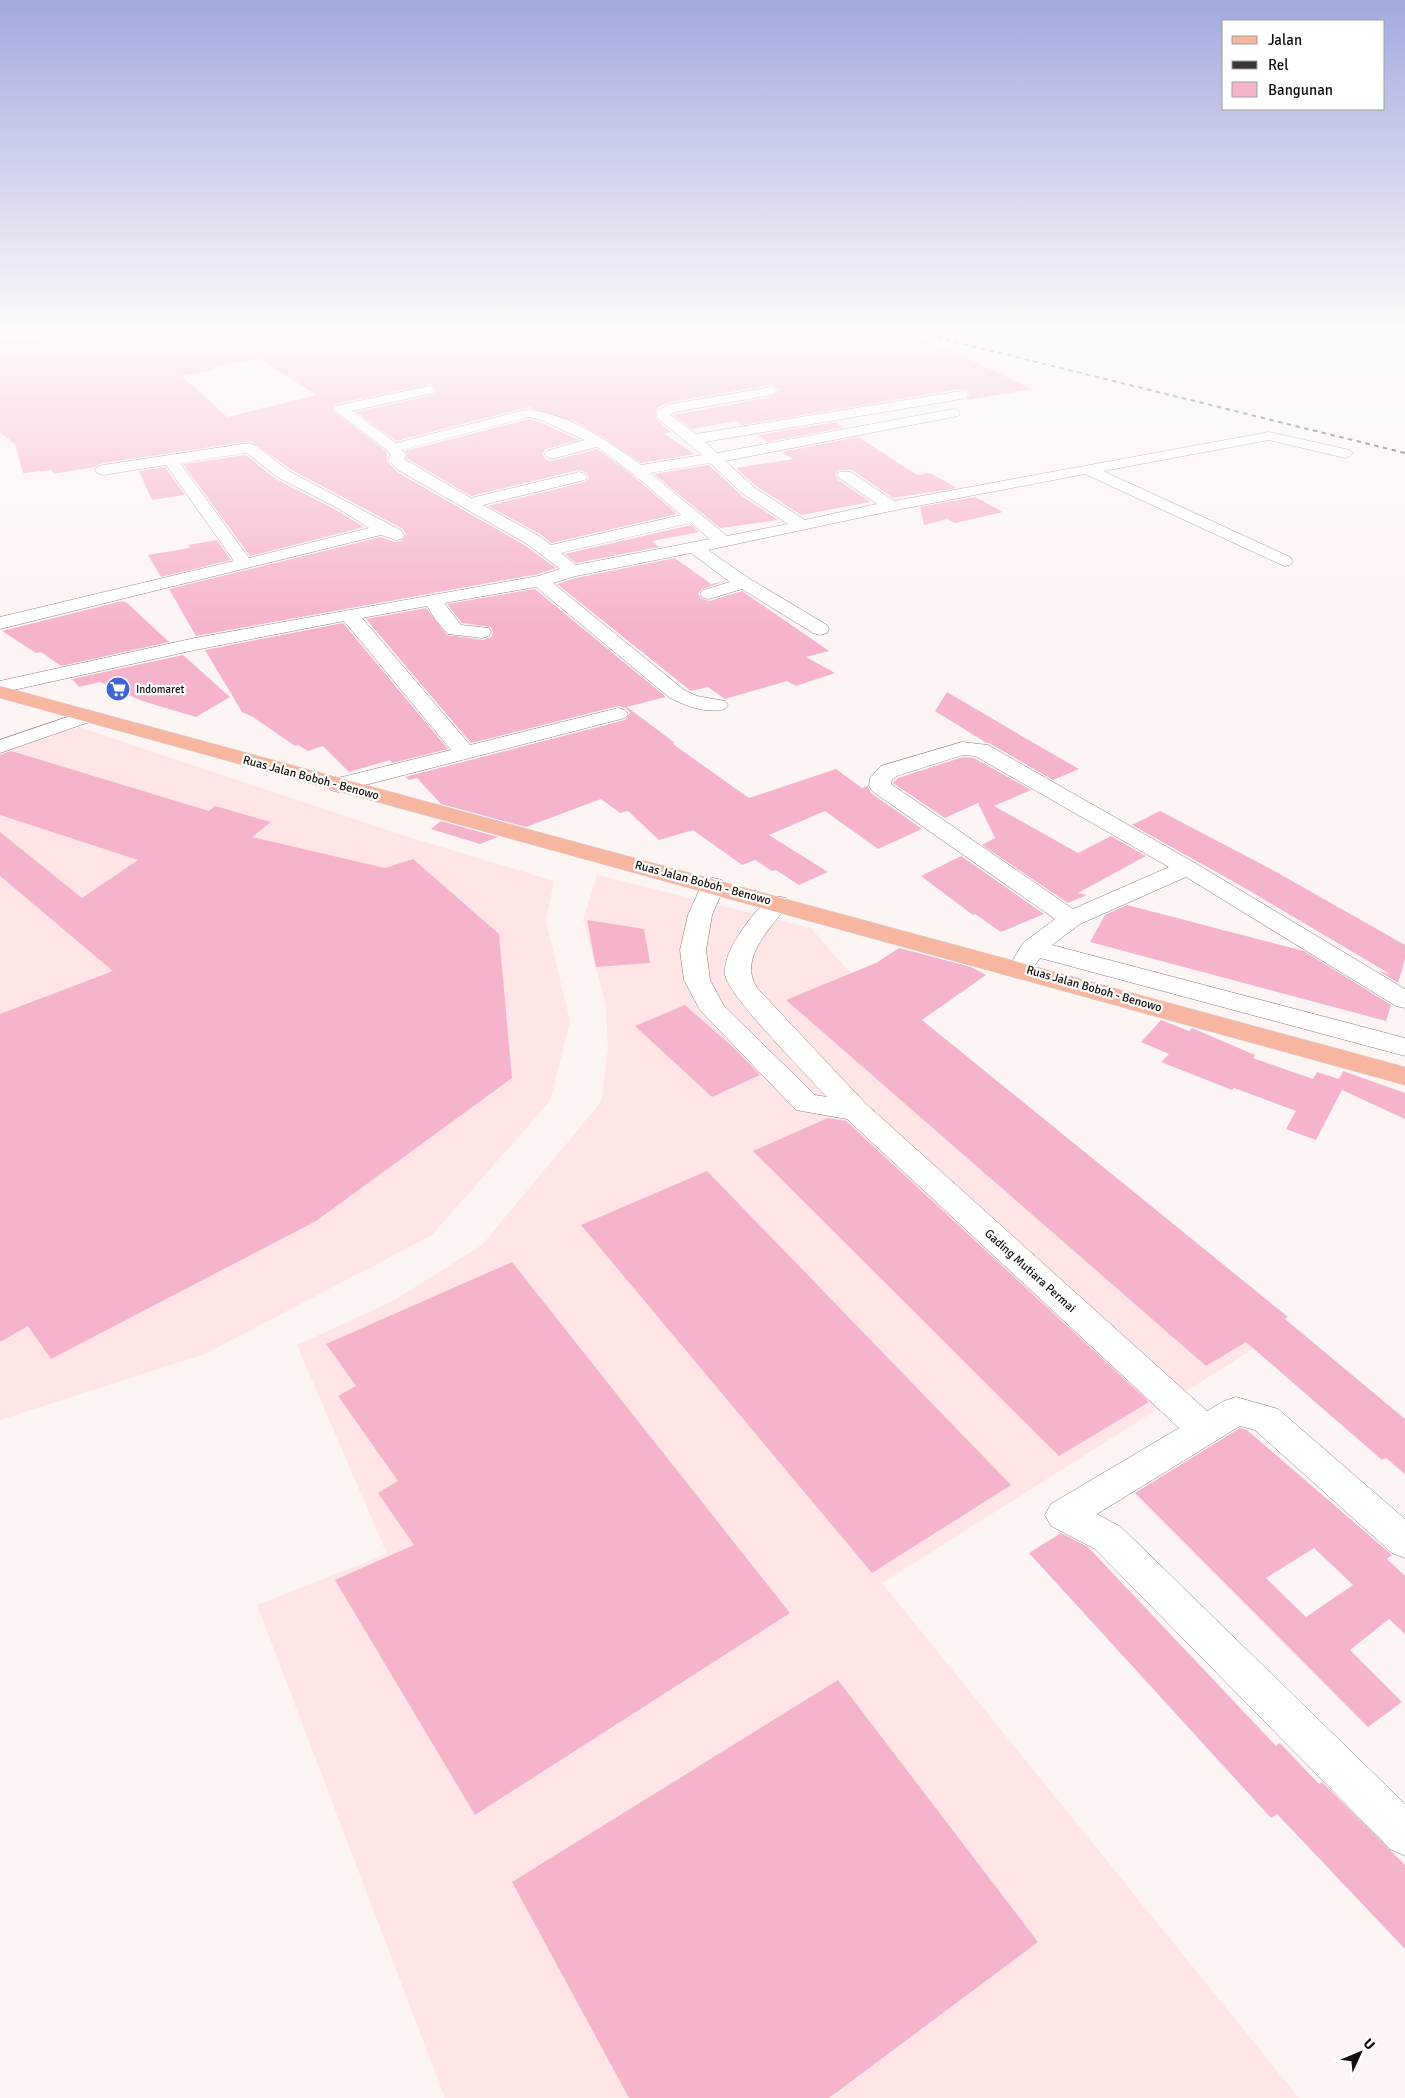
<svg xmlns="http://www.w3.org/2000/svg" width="1405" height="2098" viewBox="0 0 1405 2098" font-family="Signika,sans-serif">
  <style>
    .built { fill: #ffe5e5 }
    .building { fill: #f6b4cc; fill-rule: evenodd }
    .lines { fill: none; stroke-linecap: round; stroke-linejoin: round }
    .minor-casing { stroke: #8e7a7a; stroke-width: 1 }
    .major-casing { stroke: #d5d3d3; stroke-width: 1 }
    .minor { fill: #fff; fill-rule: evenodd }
    .major { fill: #f7b6a0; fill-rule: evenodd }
    .rail { stroke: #3b3434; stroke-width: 2; stroke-dasharray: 4.5 4.5; stroke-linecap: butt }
    .labels { text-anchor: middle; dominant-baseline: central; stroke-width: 4.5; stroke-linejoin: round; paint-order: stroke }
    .far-poi-label { font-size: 11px; fill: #130c0c; stroke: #fff; text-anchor: start }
    .street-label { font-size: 12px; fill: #130c0c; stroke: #fff }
  </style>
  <rect width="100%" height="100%" fill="#fdf4f4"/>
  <!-- built -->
  <g class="built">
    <polygon points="79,727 399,834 554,881 546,921 570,1021 550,1101 432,1235 205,1354 0,1420 0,753"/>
    <polygon points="597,875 811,928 844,966 1291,1325 882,1583 1299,2098 445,2098 257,1605 387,1554 297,1345 393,1301 482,1245 601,1102 608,1049 606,1005 583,920"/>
  </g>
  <!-- building -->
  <g class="building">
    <path d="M78 331H692L702 335 720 331H781L791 336 814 331H904L930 341 1033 389 920 408 966 400 970 394 966 390 961 389 742 425 737 421 692 429 673 415 771 397 780 390 771 385 671 402 657 408 655 418 671 432 663 433 695 454 641 463 603 437 575 422 529 407 396 441 356 412 434 395 438 390 430 384 335 404 332 410 387 452V461L397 472 526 546 556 568 538 574 196 636 169 589 381 537 395 542 402 541 406 534 403 529 290 469 251 441 103 463 95 467 53 474 52 470 23 473 15 444 0 432V343ZM259 359 317 395 227 417 182 376 215 370 213 367Z"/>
    <polygon points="529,419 540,422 579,440 546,449 542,454 546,459 552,461 597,449 631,474 677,514 551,543 540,534 488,506 585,482 589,478 586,472 579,470 471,496 406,458 407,454 405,451"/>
    <polygon points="835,422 843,428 767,442 758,435"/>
    <polygon points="858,437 917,475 930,473 957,488 893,498 852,470 839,470 835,474 838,480 871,502 801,515 756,486 736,468 793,459 782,452"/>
    <polygon points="246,455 276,479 338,511 364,527 250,556 183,464"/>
    <polygon points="709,465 742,496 778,520 720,528 654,474"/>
    <polygon points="165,467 185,495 152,500 139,471"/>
    <polygon points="975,497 1003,512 955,523 947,519 924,525 920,507"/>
    <polygon points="691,525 699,532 652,541 659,547 576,563 565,554"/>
    <polygon points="217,540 231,560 161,577 148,555 190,548 188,545"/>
    <polygon points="675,558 711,584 726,581 702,589 698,594 702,599 710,601 742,591 829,651 806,657 835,673 796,686 787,681 725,699 708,687 691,691 557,584 576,578"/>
    <polygon points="535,589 666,697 627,707 675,743 673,744 746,796 749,798 836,769 862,788 867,786 871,793 922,829 878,849 825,811 769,835 828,872 799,885 776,870 772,871 755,860 742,865 693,830 659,840 628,811 620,813 601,799 526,827 441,804 417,778 409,780 405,777 625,720 630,713 626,708 618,706 471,743 366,619 426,608 447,635 483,640 491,637 493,633 491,627 462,623 447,604"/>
    <polygon points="122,601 127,603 169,642 61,666 41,652 36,653 2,631"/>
    <polygon points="343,623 448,749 392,763 390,760 349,772 323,746 308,751 298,745 295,746 253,717 242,712 205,650"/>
    <polygon points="183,655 230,697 196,717 142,701 100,682 79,687 72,679"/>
    <polygon points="947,692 1025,738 1079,769 1053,780 989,743 983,742 985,742 935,711"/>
    <polygon points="11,751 209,811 215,806 271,822 252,837 385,868 413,859 499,934 512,1078 316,1221 51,1359 28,1326 0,1342 0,1014 113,971 0,876 0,832 82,898 138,860 0,815 0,755"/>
    <polygon points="963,757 974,758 1031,790 994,806 1078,853 1111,836 1146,856 1078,893 1087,895 1068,903 982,845 995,838 978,803 945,818 893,783 898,778"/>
    <polygon points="1160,811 1269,868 1405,945 1405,959 1398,983 1379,971 1390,974 1236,883 1132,825"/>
    <polygon points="441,821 498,837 480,844 431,829"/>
    <polygon points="961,856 1044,914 1001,932 975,914 973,915 921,876"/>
    <polygon points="1127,905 1304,951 1391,1005 1386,1021 1090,942 1105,915"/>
    <polygon points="587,920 644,929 650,963 596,967"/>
    <polygon points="899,948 971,967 986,975 922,1020 1288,1317 1285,1319 1405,1419 1405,1474 1386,1458 1382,1460 1246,1342 1206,1366 786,1000 876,963"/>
    <polygon points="685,1005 734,1048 760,1075 712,1097 635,1026"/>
    <polygon points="1161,1020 1189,1031 1192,1028 1255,1055 1253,1058 1313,1079 1317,1072 1339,1079 1343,1071 1405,1093 1405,1119 1342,1090 1316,1140 1286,1129 1296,1111 1234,1088 1232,1090 1161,1062 1169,1054 1141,1042"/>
    <polygon points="828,1118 846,1121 1149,1402 1059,1456 753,1151"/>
    <polygon points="707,1171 1011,1485 872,1573 581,1225"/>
    <polygon points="512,1262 790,1613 475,1815 335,1580 414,1545 378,1493 398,1481 338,1396 356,1386 326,1344"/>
    <path d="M1240 1428 1247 1430 1392 1555 1387 1559 1405 1576V1634L1389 1619 1350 1650 1402 1702 1368 1727 1135 1493ZM1314 1548 1353 1585 1306 1617 1266 1578Z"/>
    <polygon points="1061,1533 1088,1547 1276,1746 1280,1743 1319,1784 1322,1782 1405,1865 1405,1949 1277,1814 1271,1818 1029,1553"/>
    <polygon points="838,1680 1038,1942 829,2098 629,2098 512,1882"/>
  </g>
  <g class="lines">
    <defs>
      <g id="minor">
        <path d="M429 386 436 390 434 393 352 411 396 443 529 409C571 416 607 440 641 465L702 455 656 417 658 410 671 404 771 387 778 391 771 395 675 412 670 415 696 434 961 391 966 392 968 395 966 398 961 399 705 442 717 453 953 409 958 410 960 413 958 416 953 417 725 461 755 488 805 520 877 504 839 478 837 475 839 472H851L894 501 1269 432 1350 450 1353 453 1350 456 1345 458 1269 440 1103 471 1290 557 1293 561 1290 565 1284 566 1085 474 891 511 708 550 750 579 827 625 829 629 827 633 820 635 813 633 742 589 709 599 703 598 700 594 703 590 730 582 691 553 576 576 553 583 684 690 697 696 725 701 728 705 725 709C707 714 686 706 670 698L536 587 444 603 461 625 489 628 491 632 489 636 482 638 448 634 435 619 427 606 362 618 470 745 618 708 625 710 628 714 625 718 338 792 330 790 327 785 330 780 451 750 344 621 195 650 0 693V681L195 638 538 576 560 569 527 544 398 470 388 460 390 455 388 451 333 409 335 406 340 405ZM529 417 541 420 584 440 547 451 544 454 547 457 552 459 597 447 632 473 681 515 551 545 539 536 483 505 585 480 587 477 585 474 579 472 471 498 404 459 406 455 402 450ZM710 463 743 494 788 524 727 536 650 473ZM691 523 710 539 576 565 561 553Z"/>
        <path d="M250 443 255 445 289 471 402 531 404 535 402 539 396 540 381 535 0 629V617L234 561 166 465 103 475 97 473 95 470 97 467 103 465ZM247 453 277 477 339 509 369 528 249 558 180 463Z"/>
        <polygon points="88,710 95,712 98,716 95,720 0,753 0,740"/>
        <path d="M962 742 988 745 1195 863 1405 989V1008L1396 1006 1186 877 1080 924 1052 945 1405 1038V1056L1040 958 1035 965 1026 968 1017 965 1013 960 1023 943 1055 919 872 791 869 786 870 778 881 766ZM963 755 975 756 1169 867 1073 909 891 784 892 780 897 776Z"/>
        <path d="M713 878 722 880 725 885 712 915 706 950 710 980 724 1006 815 1095 827 1097C809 1077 726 994 725 974 724 954 739 934 750 919 761 906 768 893 786 898L789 903C773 927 737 957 757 988L866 1104 1207 1411 1224 1401 1236 1397 1278 1409 1405 1519V1558L1392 1553 1255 1430 1240 1426 1097 1514 1121 1527 1405 1804V1856L1390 1849 1095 1549 1051 1526 1045 1515 1051 1504 1179 1428 847 1119 796 1110 700 1010 684 980 680 950 688 915 704 880Z"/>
      </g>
      <polygon id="major" points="0,686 1405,1067 1405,1085 0,698"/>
    </defs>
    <!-- minor casing -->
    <use href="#minor" class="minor-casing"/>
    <!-- major casing -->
    <use href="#major" class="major-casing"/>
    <!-- minor -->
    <use href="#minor" class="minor"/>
    <!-- major -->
    <use href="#major" class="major"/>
    <!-- rail -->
    <polyline class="rail" points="911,331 1405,453"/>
  </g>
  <!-- sky -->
  <linearGradient id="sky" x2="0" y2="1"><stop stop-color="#a2aade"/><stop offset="0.53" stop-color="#fefafa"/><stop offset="1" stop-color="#fefafa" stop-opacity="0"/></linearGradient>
  <rect width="1405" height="625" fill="url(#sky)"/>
  <!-- icons -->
  <defs>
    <symbol id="supermarket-disc" viewBox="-11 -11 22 22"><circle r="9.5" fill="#3f64d6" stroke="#fff"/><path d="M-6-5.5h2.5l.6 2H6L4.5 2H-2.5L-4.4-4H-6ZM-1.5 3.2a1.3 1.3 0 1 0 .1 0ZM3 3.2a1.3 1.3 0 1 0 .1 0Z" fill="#fff"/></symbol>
  </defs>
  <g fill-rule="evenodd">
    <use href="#supermarket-disc" x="104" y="675" width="28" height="28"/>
  </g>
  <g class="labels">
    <!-- far-poi labels -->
    <g class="far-poi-label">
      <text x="136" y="689">Indomaret</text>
    </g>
    <!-- street labels -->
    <g class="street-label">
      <text transform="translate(311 778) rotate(15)">Ruas Jalan Boboh - Benowo</text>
      <text transform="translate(703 883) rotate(15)">Ruas Jalan Boboh - Benowo</text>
      <text transform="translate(1094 989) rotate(16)">Ruas Jalan Boboh - Benowo</text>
      <text transform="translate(1030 1271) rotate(42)">Gading Mutiara Permai</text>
    </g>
  </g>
  <!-- legend -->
  <rect x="1222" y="20" width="162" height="90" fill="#ffffff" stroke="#a19e9e"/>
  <rect x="1232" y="36" width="25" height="8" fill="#f7b6a0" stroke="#a19e9e"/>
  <text x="1268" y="45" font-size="15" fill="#130c0c">Jalan</text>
  <rect x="1232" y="61" width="25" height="8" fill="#3b3434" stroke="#a19e9e"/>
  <text x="1268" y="70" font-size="15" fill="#130c0c">Rel</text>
  <rect x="1232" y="82" width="25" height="15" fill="#f6b4cc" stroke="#a19e9e"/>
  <text x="1268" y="95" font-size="15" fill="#130c0c">Bangunan</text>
  <!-- north arrow -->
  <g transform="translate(1360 2053) rotate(46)" stroke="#ffffff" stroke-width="4" paint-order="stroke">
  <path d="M0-4L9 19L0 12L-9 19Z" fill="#130c0c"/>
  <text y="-8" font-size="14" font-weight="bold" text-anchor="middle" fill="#130c0c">U</text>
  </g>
</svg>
